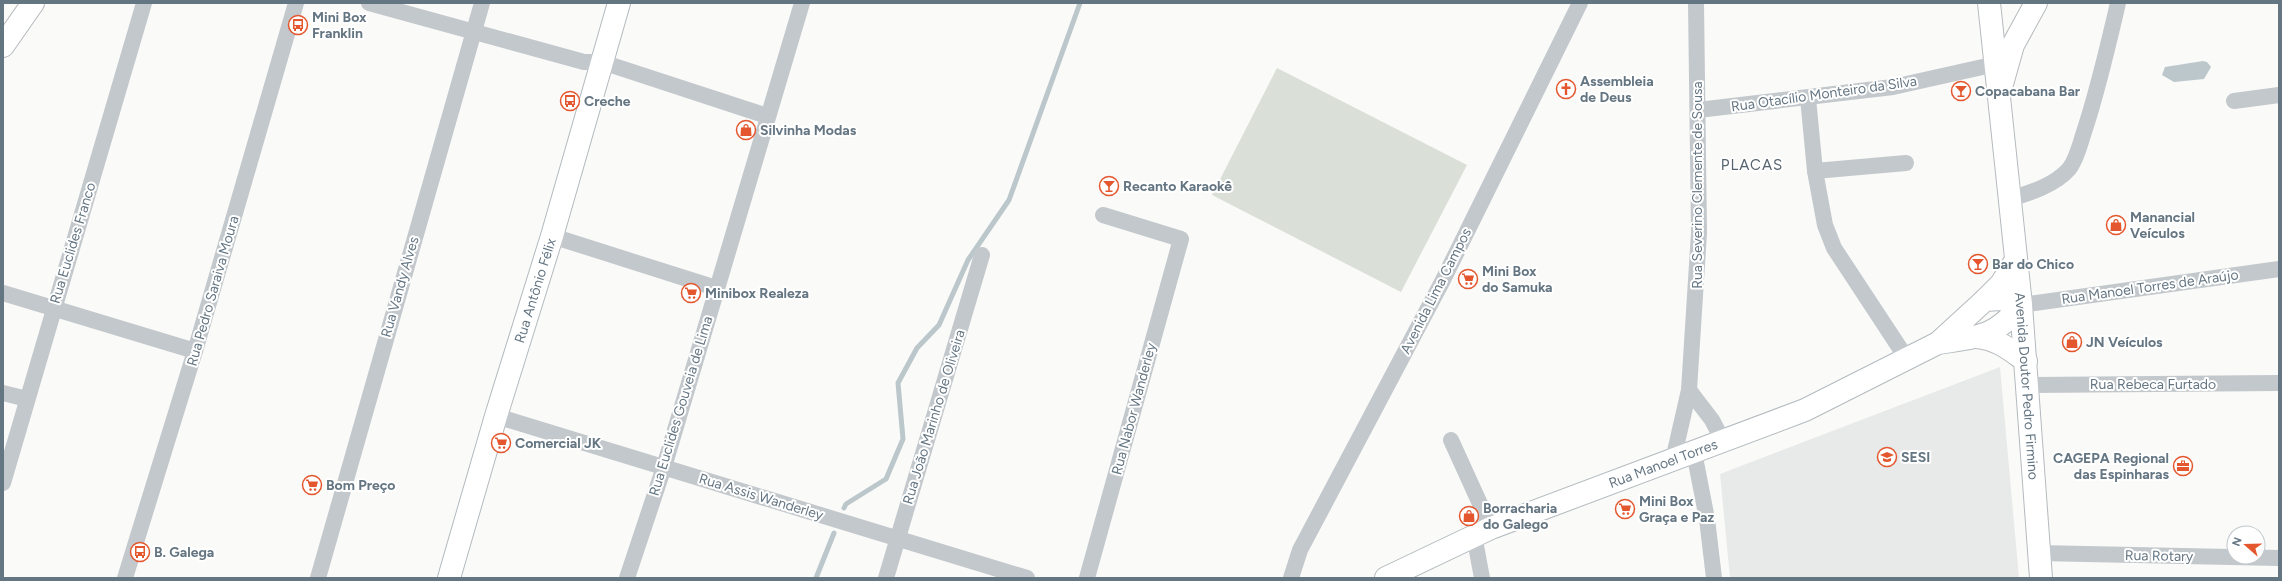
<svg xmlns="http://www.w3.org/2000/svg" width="2282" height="581" viewBox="0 0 2282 581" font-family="Figtree,sans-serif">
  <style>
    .built { fill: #e8e9e9 }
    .green { fill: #dadfd7 }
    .water { fill: #bbc7cb }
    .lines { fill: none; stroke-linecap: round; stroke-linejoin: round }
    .stream { stroke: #bbc7cb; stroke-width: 5 }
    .secondary-casing { stroke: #b3babf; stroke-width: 24 }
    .primary-casing { stroke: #b5babe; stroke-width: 24 }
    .trunk-casing { stroke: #b4b9bd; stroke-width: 24 }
    .minor { stroke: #c3c8cc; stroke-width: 16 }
    .secondary { stroke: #fff; stroke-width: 22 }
    .primary { stroke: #fff; stroke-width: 22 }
    .trunk { stroke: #fff; stroke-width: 22 }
    .labels { text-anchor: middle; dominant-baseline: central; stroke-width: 4; stroke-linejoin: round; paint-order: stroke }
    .poi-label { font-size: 14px; font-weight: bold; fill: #657683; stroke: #fff; text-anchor: start }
    .street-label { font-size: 14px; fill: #657683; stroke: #fff }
    .neighbourhood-label { font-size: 15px; letter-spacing: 1px; fill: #57646e; stroke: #fff }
  </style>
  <rect width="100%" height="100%" fill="#fafaf8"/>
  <!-- built -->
  <polygon class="built" points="2000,367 2019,578 1730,578 1720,474"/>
  <!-- green -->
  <polygon class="green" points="1277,68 1467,165 1401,292 1212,195"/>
  <!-- water -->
  <polygon class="water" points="2203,61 2207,62 2211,67 2204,79 2174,82 2162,75 2165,67"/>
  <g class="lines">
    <!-- stream -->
    <g class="stream">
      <polyline points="844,508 846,504 886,479 903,439 898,383 917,348 939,325 968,260 1009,200 1080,3"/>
      <polyline points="816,578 834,533"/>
    </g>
    <defs>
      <g id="secondary">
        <path id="s1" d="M449 578 496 416 552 236 619 3"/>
        <path id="s2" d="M1386 578 1491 528 1805 410 1938 343 1985 300 2001 299 2021 305C1995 338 1977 337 1938 343"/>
      </g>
      <g id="primary">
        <path id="s3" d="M1989 3 2021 305 2041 578"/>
        <polyline points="2002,84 2013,45 2036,3"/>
        <polyline points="1985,300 2001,284 2016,260"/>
        <path d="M1977 337C1998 339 2010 350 2026 361"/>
      </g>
      <polyline id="trunk" points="3,46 33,3"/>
    </defs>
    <!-- secondary casing -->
    <use href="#secondary" class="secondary-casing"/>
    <!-- primary casing -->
    <use href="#primary" class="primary-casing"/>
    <!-- trunk casing -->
    <use href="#trunk" class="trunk-casing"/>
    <!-- minor -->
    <g class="minor">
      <polyline points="369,3 584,62 602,62 767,116"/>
      <polyline points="1808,98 1815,171 1825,225 1834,248 1907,359"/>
      <polyline points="2234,101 2279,95"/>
      <polyline points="1698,110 1893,87 1996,64"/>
      <polyline points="1815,171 1906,163"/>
      <path d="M2010 199C2030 193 2055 185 2069 169 2077 159 2080 144 2084 132 2098 90 2108 46 2118 3"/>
      <polyline points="552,236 716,288"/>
      <polyline points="3,293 195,351"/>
      <polyline points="2021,305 2279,269"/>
      <polyline points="2027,385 2279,383"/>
      <polyline points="1689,390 1712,420 1723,441"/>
      <polyline points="3,393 27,399"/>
      <polyline points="496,416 1027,578"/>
      <polyline points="1451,440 1491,528"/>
      <polyline points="1694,452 1707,519 1714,578"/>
      <polyline points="1673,460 1689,390 1699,233 1696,3"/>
      <polyline points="3,483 144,3"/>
      <polyline points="1474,535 1482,578"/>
      <polyline points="2038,553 2279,558"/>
      <polyline points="125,578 195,351 296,3"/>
      <polyline points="318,578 482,3"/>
      <polyline points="627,578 664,467 802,3"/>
      <polyline points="886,578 982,255"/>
      <polyline points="1087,578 1181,239 1103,215"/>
      <polyline points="1291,578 1300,550 1442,282 1580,3"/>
    </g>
    <!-- secondary -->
    <use href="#secondary" class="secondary"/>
    <!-- primary -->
    <use href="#primary" class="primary"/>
    <!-- trunk -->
    <use href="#trunk" class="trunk"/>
  </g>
  <!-- icons -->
  <defs>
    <symbol id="bus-ring" viewBox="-11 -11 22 22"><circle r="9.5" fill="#fff" stroke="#e4572e" stroke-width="1.5"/><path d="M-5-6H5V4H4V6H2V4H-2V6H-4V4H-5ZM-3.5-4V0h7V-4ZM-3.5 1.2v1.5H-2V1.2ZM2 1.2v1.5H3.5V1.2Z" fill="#e4572e"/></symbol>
    <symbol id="church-ring" viewBox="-11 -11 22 22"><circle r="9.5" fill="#fff" stroke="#e4572e" stroke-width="1.5"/><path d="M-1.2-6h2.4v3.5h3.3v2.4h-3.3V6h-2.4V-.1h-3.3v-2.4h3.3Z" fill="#e4572e"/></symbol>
    <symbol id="bar-ring" viewBox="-11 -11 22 22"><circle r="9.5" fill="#fff" stroke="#e4572e" stroke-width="1.5"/><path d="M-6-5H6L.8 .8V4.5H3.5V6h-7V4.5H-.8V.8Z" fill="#e4572e"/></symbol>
    <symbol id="shop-ring" viewBox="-11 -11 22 22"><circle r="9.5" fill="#fff" stroke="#e4572e" stroke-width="1.5"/><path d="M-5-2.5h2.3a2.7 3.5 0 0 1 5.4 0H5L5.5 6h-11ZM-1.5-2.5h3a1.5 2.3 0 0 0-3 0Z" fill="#e4572e"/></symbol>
    <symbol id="supermarket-ring" viewBox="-11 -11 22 22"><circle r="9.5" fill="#fff" stroke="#e4572e" stroke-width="1.5"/><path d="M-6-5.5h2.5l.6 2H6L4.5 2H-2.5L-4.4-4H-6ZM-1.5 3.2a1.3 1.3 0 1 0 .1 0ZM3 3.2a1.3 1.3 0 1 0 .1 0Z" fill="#e4572e"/></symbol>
    <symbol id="school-ring" viewBox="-11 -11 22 22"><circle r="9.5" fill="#fff" stroke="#e4572e" stroke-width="1.5"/><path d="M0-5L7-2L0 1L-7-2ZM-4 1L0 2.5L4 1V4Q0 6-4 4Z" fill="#e4572e"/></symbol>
    <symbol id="office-ring" viewBox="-11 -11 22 22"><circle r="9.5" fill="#fff" stroke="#e4572e" stroke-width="1.5"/><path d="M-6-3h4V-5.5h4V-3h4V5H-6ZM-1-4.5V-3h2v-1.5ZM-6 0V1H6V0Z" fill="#e4572e"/></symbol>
  </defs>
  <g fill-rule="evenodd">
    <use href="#bus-ring" x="287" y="14" width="22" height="22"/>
    <use href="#church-ring" x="1555" y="78" width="22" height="22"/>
    <use href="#bar-ring" x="1950" y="80" width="22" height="22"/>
    <use href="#bus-ring" x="559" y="90" width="22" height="22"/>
    <use href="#shop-ring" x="735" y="119" width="22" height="22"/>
    <use href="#bar-ring" x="1098" y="175" width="22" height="22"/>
    <use href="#shop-ring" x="2105" y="214" width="22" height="22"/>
    <use href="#bar-ring" x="1967" y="253" width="22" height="22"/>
    <use href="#supermarket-ring" x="1457" y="268" width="22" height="22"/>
    <use href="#supermarket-ring" x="680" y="282" width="22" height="22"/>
    <use href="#shop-ring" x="2061" y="331" width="22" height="22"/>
    <use href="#supermarket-ring" x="490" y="432" width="22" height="22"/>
    <use href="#school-ring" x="1876" y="446" width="22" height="22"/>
    <use href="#office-ring" x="2172" y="455" width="22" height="22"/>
    <use href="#supermarket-ring" x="301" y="474" width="22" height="22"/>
    <use href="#supermarket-ring" x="1614" y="498" width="22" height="22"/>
    <use href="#shop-ring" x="1458" y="505" width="22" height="22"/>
    <use href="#bus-ring" x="129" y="541" width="22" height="22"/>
  </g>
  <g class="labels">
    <!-- poi labels -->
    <g class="poi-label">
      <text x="312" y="17">Mini Box<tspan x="312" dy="16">Franklin</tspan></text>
      <text x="1580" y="81">Assembleia<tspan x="1580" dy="16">de Deus</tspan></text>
      <text x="1975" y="91">Copacabana Bar</text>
      <text x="584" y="101">Creche</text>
      <text x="760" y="130">Silvinha Modas</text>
      <text x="1123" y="186">Recanto Karaokê</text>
      <text x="2130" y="217">Manancial<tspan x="2130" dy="16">Veículos</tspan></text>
      <text x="1992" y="264">Bar do Chico</text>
      <text x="1482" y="271">Mini Box<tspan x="1482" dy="16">do Samuka</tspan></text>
      <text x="705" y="293">Minibox Realeza</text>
      <text x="2086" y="342">JN Veículos</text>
      <text x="515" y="443">Comercial JK</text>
      <text x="1901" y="457">SESI</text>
      <text x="2169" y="458" text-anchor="end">CAGEPA Regional<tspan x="2169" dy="16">das Espinharas</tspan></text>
      <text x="326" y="485">Bom Preço</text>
      <text x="1639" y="501">Mini Box<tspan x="1639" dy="16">Graça e Paz</tspan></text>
      <text x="1483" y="508">Borracharia<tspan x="1483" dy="16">do Galego</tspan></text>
      <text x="154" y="552">B. Galega</text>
    </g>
    <!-- street labels -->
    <g class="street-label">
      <text transform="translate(1824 94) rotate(-8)">Rua Otacílio Monteiro da Silva</text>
      <text transform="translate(1697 185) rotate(-90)">Rua Severino Clemente de Sousa</text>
      <text transform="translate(73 243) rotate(-73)">Rua Euclides Franco</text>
      <text transform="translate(400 287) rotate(-74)">Rua Vandy Alves</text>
      <text transform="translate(2150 287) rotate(-8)">Rua Manoel Torres de Araújo</text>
      <text transform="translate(213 291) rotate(-74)">Rua Pedro Saraiva Moura</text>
      <text stroke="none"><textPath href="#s1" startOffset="300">Rua Antônio Félix</textPath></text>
      <text transform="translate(1436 291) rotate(-63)">Avenida Lima Campos</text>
      <text x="2153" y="384">Rua Rebeca Furtado</text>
      <text stroke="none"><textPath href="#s3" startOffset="385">Avenida Doutor Pedro Firmino</textPath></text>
      <text transform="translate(681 406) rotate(-73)">Rua Euclides Gouveia de Lima</text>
      <text transform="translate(1134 409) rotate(-75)">Rua Nabor Wanderley</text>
      <text transform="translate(934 417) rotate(-73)">Rua João Marinho de Oliveira</text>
      <text stroke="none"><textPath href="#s2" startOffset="300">Rua Manoel Torres</textPath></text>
      <text transform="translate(761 497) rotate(17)">Rua Assis Wanderley</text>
      <text transform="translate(2159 556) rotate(1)">Rua Rotary</text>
    </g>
    <!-- neighbourhood labels -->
    <g class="neighbourhood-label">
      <text x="1752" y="165">PLACAS</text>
    </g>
  </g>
  <!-- border -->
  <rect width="2282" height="581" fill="none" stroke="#657683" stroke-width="8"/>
  <!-- north arrow -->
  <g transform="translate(2246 545) rotate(290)"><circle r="19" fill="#ffffff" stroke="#c1c8cd"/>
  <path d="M0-3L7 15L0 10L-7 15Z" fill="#e4572e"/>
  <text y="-6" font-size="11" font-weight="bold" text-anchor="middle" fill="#657683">N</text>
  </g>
</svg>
